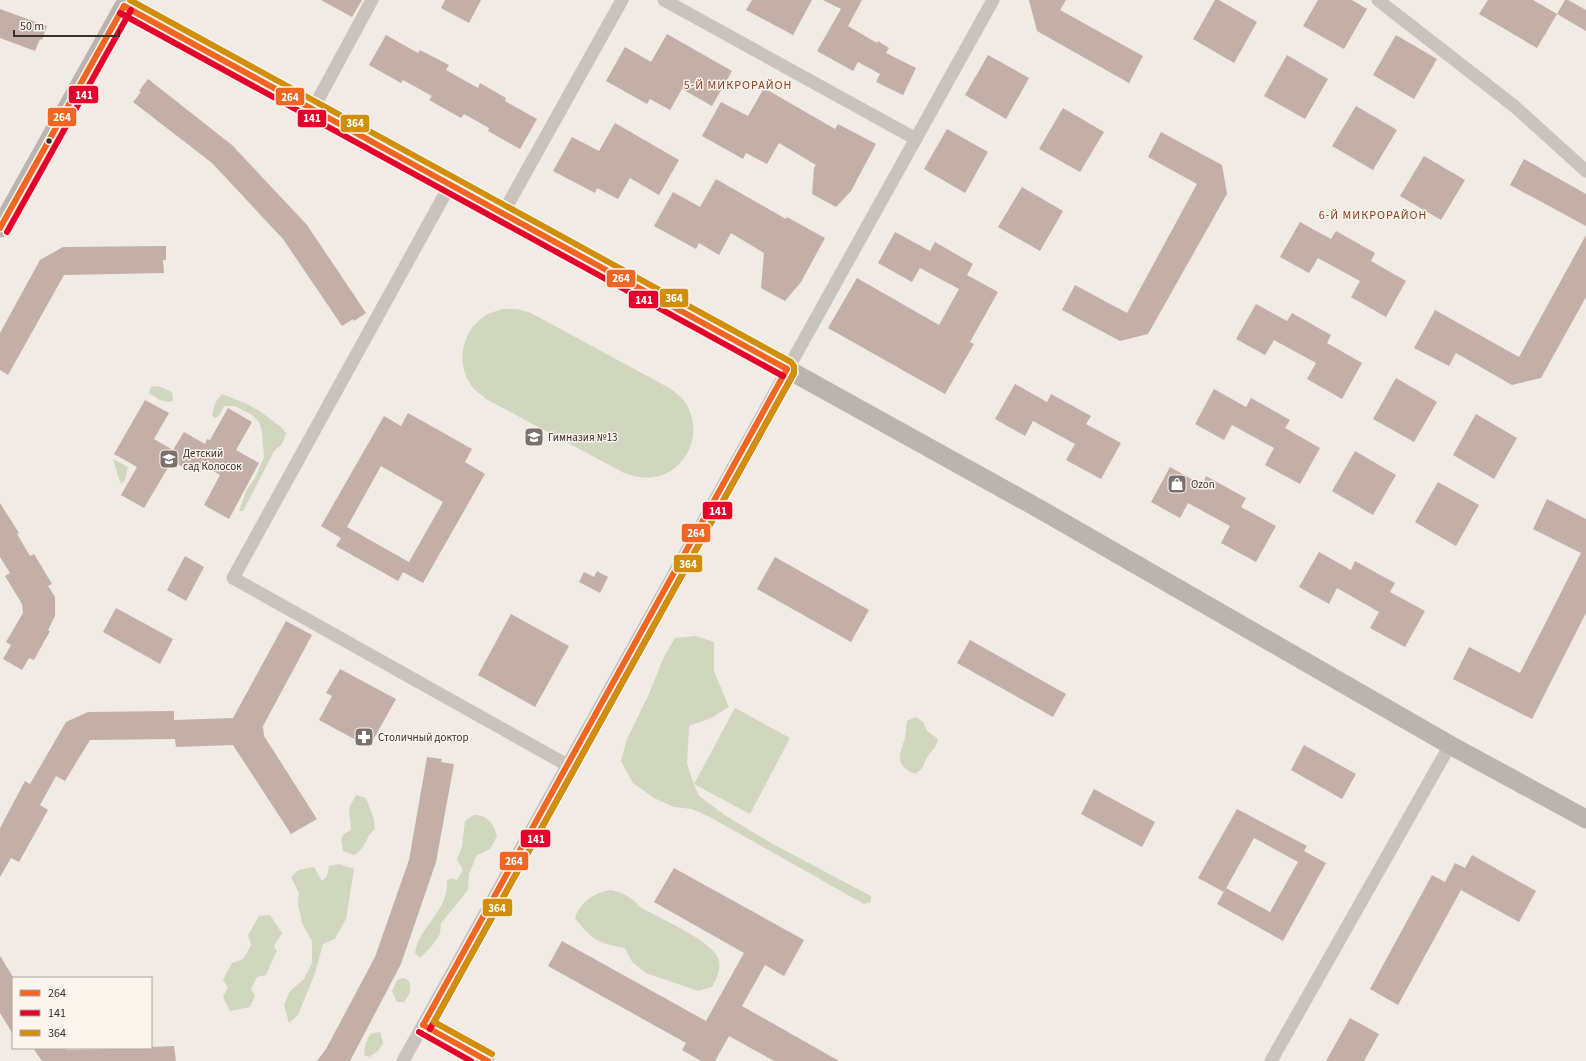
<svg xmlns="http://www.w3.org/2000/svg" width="1586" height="1061" viewBox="0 0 1586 1061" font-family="'Source Sans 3',sans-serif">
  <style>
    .green { fill: #d1d6bf }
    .building { fill: #c3afa7; fill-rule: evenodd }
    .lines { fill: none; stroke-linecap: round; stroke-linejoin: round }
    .street { stroke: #c9c3be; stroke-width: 13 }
    .secondary { stroke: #bab3ae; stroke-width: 19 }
    .bus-1-casing { stroke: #fbf5ee; stroke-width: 9 }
    .bus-2-casing { stroke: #fbf5ee; stroke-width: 9 }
    .bus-3-casing { stroke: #fbf5ee; stroke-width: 9 }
    .bus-1 { stroke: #f26522; stroke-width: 6 }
    .bus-2 { stroke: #e4002b; stroke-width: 6 }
    .bus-3 { stroke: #d18e09; stroke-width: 6 }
    .bus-dot { fill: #3b302b; stroke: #fbf5ee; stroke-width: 1.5 }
    .labels { text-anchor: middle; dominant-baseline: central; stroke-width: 3; stroke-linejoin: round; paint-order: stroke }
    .poi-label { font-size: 11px; fill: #3b302b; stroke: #fbf5ee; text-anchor: start }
    .neighbourhood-label { font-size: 12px; letter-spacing: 1px; fill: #8c3b22; stroke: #fbf5ee }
    .line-badge { stroke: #fbf5ee; stroke-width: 1.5 }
    .badge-label { font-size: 11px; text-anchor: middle; font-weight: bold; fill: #fff }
  </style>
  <rect width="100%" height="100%" fill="#f0ebe5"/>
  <!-- green -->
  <g class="green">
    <path d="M502 309H517L531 313 671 389C679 395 687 402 690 412 703 446 676 483 639 477 634 477 629 474 624 473L486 399C483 395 478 393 474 389 454 365 461 329 488 314 492 312 498 311 502 309Z"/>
    <path d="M158 386 172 392 173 401C164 404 156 398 149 393L151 387Z"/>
    <polygon points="222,394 247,404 261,412 281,427 286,433 282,444 274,451 243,511 239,511 247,489 255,478 264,457 262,432 259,422 252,415 235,406 224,406 219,416 214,418 212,414 216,401"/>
    <path d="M113 459 128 467 125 480 121 484C118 477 116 467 113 459Z"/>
    <polygon points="696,636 714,642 714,671 729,707 711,718 689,726 687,764 693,782 699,796 726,816 771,843 871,896 871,902 864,904 710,817 692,809 674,807 654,798 633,783 621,761 627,739 648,696 664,657 675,638"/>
    <polygon points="735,708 790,738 750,814 694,784"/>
    <path d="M916 717 923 722 927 731 938 739C935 751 933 748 928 756 922 765 925 768 915 774 894 765 899 756 905 738 906 733 906 727 907 721Z"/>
    <path d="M356 795 366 798 373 816 375 829C365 836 367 848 354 855L343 851C341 838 339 836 351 830L349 808Z"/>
    <path d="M474 815C487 814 494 824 497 836L490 849 477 855 469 874 468 890 441 923 440 934 431 947 420 958 415 953C419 926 449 911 447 881L451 878 457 880 463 870 457 859 462 847 465 821Z"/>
    <polygon points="339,864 354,869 346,919 335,939 323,944 315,973 298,1015 289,1023 284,1005 290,991 304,979 312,963 312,941 302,923 298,904 299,893 291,877 298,870 314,867 322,881 327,876 329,866"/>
    <path d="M611 890C624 893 631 897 640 907 657 917 716 942 719 961 721 971 716 979 712 987L698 991 646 973 632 962 625 948C597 943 592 940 575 918 580 902 595 892 611 890Z"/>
    <polygon points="270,915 282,933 274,946 277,951 266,975 257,977 251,989 255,996 250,1007 230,1011 223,997 228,987 223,980 232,963 243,959 251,945 248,935 259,916"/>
    <path d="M403 978 408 980C413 989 410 994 404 1002H397L392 991 397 980Z"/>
    <polygon points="380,1032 383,1043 377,1052 369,1057 364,1055 365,1045 370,1034"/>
  </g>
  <!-- building -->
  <g class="building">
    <polygon points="321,0 362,0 352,17"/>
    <polygon points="445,0 481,0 469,23 441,8"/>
    <polygon points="752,0 812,0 793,35 746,10"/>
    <polygon points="823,0 862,0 848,26 877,43 878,41 889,48 886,53 916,68 903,95 876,82 880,74 858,62 853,71 817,51 841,9"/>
    <polygon points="1029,0 1066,0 1060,10 1143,56 1129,83 1037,31"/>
    <polygon points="1215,0 1219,0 1257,22 1234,63 1193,39"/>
    <polygon points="1318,0 1352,0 1367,9 1344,49 1303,26"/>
    <polygon points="1488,0 1533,0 1557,14 1537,48 1479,14"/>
    <polygon points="1565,0 1568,0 1586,10 1586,31 1557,14"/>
    <polygon points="0,9 47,26 42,40 40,39 35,51 0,38"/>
    <polygon points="667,34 732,71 712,106 682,89 670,110 650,99 647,104 606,81 625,47 651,62"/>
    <polygon points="386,35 418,53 420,50 449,65 446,70 478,88 480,83 506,98 505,101 537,119 520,149 488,131 489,128 464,114 461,118 429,100 432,96 403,80 401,83 369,65"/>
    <polygon points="1396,35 1437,59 1414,99 1373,75"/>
    <polygon points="988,55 1029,78 1006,119 965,95"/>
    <polygon points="1287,55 1328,79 1305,119 1264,96"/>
    <polygon points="148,79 232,145 307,225 366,313 354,321 353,319 342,326 283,239 212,163 133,102 141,92 139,91"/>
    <polygon points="764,88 835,129 838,124 876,144 851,191 836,207 812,194 814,168 816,165 779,143 767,164 746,153 743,159 702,136 721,102 748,116"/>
    <polygon points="1356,106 1397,130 1373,170 1332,146"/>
    <polygon points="1063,108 1104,132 1080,172 1039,149"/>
    <polygon points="615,123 679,160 659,195 630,178 618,199 597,188 595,193 553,171 572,137 599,151"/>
    <polygon points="947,129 988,152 965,193 924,169"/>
    <polygon points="1161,132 1222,165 1227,194 1148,334 1120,341 1062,310 1075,285 1127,313 1197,184 1148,157"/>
    <polygon points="1424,156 1465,180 1441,220 1400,196"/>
    <polygon points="1524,159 1586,194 1586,226 1510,185"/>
    <polygon points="716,179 786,219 787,217 825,238 801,282 785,301 761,288 764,253 731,233 719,255 699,243 696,249 654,226 673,192 700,207"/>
    <polygon points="1022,187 1063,211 1040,251 998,227"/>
    <polygon points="1300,222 1331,239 1336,231 1375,253 1371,261 1406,281 1386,317 1351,297 1360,281 1318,258 1309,273 1280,257"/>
    <polygon points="895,232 930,251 935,242 973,264 967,275 998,292 970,342 974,344 945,394 828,328 857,278 939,325 959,289 920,268 912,282 878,263"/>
    <polygon points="1586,235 1586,297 1541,378 1512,385 1456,353 1449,366 1414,348 1435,310 1519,357"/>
    <polygon points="166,246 166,260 163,260 164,273 64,275 8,375 0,370 0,333 40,260 63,247"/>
    <polygon points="1256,304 1287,321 1292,313 1331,335 1327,343 1362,363 1342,399 1307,379 1316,363 1274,340 1265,355 1236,339"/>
    <polygon points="1396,378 1437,402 1414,442 1373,419"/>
    <polygon points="1015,384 1047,402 1051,394 1091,416 1086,424 1121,443 1101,479 1066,460 1075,444 1033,421 1025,436 995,419"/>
    <polygon points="1214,389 1246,407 1251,398 1290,420 1285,428 1320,448 1300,484 1265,465 1274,448 1232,425 1224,440 1195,424"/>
    <polygon points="145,400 169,413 154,439 173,450 184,432 205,444 207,439 210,440 228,408 252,422 236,450 259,463 229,519 204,505 220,475 198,462 192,472 172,461 144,508 121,495 137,467 114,454"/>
    <path d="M408 413 472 449 465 462 485 474 423 583 403 572 398 581 336 546 341 538 321 526 384 416 401 426ZM381 466 443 502 409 562 347 527Z"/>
    <polygon points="1476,414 1517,438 1494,479 1453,455"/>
    <polygon points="1355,451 1396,475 1373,515 1332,491"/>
    <polygon points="1170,467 1202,485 1206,476 1246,498 1241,507 1276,526 1256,562 1221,543 1230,526 1188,503 1180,518 1151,502"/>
    <polygon points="1438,482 1479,505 1456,546 1415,522"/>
    <polygon points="1547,499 1586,519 1586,613 1532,719 1453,679 1469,647 1520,673 1581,553 1533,529"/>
    <polygon points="0,503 19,533 17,534 30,556 34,554 52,584 48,586 55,597 55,616 48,630 50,631 34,660 29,658 22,670 3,659 11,645 6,642 23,613 22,604 5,576 10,573 0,557"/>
    <polygon points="1319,552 1351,570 1355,561 1395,583 1390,592 1425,611 1405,647 1370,628 1379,612 1337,588 1329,604 1299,587"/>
    <polygon points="185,556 204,567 186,601 167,590"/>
    <polygon points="775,557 869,610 851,642 757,589"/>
    <polygon points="597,571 608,577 600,593 579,582 584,572 594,577"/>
    <polygon points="116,608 173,639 160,664 103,632"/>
    <polygon points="511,614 569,646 535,707 478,675"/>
    <polygon points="286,621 312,635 263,726 264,736 317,819 291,834 233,745 176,747 175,739 90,740 65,781 56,776 40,805 48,810 19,862 11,858 0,877 0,828 25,781 30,784 66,722 88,712 174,711 174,720 233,718"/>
    <polygon points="970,640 1066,694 1053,717 957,663"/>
    <polygon points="340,669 396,699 369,747 319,720 332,696 326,693"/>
    <polygon points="1304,745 1356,774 1342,799 1291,770"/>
    <polygon points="427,757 442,759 441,762 454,764 436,862 401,964 350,1061 317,1061 326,1049 375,957 409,860"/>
    <polygon points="1094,789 1155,822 1142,847 1081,814"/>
    <polygon points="1237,809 1307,846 1304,851 1326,863 1283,941 1217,904 1226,888 1270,912 1298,862 1254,838 1224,892 1198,878"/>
    <polygon points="1472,855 1536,891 1519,922 1461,890 1398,1005 1370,989 1432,875 1445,882 1455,863 1465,868"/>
    <polygon points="674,868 804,940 784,976 765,965 742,1006 839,1061 774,1061 729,1036 715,1061 701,1061 682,1050 686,1043 548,966 562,941 706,1021 744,953 654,902"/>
    <polygon points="0,956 13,977 13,1034 0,1013"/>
    <polygon points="1350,1018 1379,1034 1364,1061 1326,1061"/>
    <polygon points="174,1046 176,1061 42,1061 33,1048 66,1048 67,1050 151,1048 151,1047"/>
  </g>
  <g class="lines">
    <!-- street -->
    <g class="street">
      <polyline points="664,0 916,139"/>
      <polyline points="1378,0 1514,106 1586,171"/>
      <polyline points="313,109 372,0"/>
      <polyline points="450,185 233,578 567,765"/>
      <polyline points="503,213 622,0"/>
      <polyline points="423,1025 488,1061"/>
      <polyline points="403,1061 993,0"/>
      <polyline points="1271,1061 1450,745"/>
    </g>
    <!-- secondary -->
    <polyline class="secondary" points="0,228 124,6 787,369 1036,507 1450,745 1586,819"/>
    <defs>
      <g id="bus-1">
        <polyline points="124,6 787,369"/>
        <polyline points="0,228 124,6"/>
        <polyline points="423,1025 787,369"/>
        <polyline points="423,1025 488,1061"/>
      </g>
      <g id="bus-2">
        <polyline points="120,13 783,376"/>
        <polyline points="7,232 131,10"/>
        <polyline points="430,1029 794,373"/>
        <polyline points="419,1032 471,1061"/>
      </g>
      <polyline id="bus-3" points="130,0 791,362 794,366 794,373 434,1022 492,1054"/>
    </defs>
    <!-- bus-1 casing -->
    <use href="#bus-1" class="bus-1-casing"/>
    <!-- bus-2 casing -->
    <use href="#bus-2" class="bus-2-casing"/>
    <!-- bus-3 casing -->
    <use href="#bus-3" class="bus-3-casing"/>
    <!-- bus-1 -->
    <use href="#bus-1" class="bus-1"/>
    <!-- bus-2 -->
    <use href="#bus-2" class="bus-2"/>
    <!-- bus-3 -->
    <use href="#bus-3" class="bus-3"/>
  </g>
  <!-- icons -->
  <defs>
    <symbol id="school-square" viewBox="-11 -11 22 22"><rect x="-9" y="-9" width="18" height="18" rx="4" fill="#7a716c" stroke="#fbf5ee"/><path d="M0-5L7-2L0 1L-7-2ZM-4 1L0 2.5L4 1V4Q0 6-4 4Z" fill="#fff"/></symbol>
    <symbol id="shop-square" viewBox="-11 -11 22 22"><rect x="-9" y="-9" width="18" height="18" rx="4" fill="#7a716c" stroke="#fbf5ee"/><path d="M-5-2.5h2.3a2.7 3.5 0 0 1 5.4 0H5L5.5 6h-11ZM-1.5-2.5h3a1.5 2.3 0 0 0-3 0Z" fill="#fff"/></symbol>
    <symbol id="pharmacy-square" viewBox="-11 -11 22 22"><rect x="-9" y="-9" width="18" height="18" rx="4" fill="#7a716c" stroke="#fbf5ee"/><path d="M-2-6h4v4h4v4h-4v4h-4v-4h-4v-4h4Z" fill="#fff"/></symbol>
  </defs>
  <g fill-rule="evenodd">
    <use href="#school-square" x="523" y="426" width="22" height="22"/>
    <use href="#school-square" x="158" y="448" width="22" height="22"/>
    <use href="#shop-square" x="1166" y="473" width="22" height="22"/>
    <use href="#pharmacy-square" x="353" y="726" width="22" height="22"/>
  </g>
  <!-- markers -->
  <circle class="bus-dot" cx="49" cy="141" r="3.5"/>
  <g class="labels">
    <!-- poi labels -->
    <g class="poi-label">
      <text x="548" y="437">Гимназия №13</text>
      <text x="183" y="453">Детский<tspan x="183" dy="13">сад Колосок</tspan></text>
      <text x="1191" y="484">Ozon</text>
      <text x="378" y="737">Столичный доктор</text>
    </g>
    <!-- neighbourhood labels -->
    <g class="neighbourhood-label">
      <text x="738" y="85">5-Й МИКРОРАЙОН</text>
      <text x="1373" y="215">6-Й МИКРОРАЙОН</text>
    </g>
  </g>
  <g class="line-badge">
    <rect x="68" y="85" width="31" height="19" rx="4" fill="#e4002b"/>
    <rect x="275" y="87" width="30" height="19" rx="4" fill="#f26522"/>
    <rect x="47" y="107" width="30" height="20" rx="4" fill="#f26522"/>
    <rect x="297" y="109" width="30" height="19" rx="4" fill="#e4002b"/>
    <rect x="340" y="114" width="30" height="19" rx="4" fill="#d18e09"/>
    <rect x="606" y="269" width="30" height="19" rx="4" fill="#f26522"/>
    <rect x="659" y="288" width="30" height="20" rx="4" fill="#d18e09"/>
    <rect x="628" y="290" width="31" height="19" rx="4" fill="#e4002b"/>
    <rect x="702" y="501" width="31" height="19" rx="4" fill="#e4002b"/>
    <rect x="681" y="523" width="30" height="20" rx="4" fill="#f26522"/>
    <rect x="673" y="554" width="30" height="19" rx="4" fill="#d18e09"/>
    <rect x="520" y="829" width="31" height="19" rx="4" fill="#e4002b"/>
    <rect x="499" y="851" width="30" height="20" rx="4" fill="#f26522"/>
    <rect x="482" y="898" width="31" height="19" rx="4" fill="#d18e09"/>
  </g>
  <g class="badge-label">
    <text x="84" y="99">141</text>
    <text x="290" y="101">264</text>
    <text x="62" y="121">264</text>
    <text x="312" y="122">141</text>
    <text x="355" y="127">364</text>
    <text x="621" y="282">264</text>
    <text x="674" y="302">364</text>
    <text x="644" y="304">141</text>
    <text x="718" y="515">141</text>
    <text x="696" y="537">264</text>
    <text x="688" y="568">364</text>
    <text x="536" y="843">141</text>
    <text x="514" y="865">264</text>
    <text x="497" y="912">364</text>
  </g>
  <!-- legend -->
  <rect x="12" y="977" width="140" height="72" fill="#fbf5ee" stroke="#aea6a0"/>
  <rect x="20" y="990" width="20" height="6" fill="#f26522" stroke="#aea6a0"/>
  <text x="48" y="997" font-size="12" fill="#3b302b">264</text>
  <rect x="20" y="1010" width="20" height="6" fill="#e4002b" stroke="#aea6a0"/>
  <text x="48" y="1017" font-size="12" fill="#3b302b">141</text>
  <rect x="20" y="1030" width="20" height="6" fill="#d18e09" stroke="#aea6a0"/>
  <text x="48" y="1037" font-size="12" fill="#3b302b">364</text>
  <!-- scale -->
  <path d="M14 30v6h105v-6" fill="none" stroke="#3b302b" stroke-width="2"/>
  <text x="20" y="30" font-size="12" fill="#3b302b" stroke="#fbf5ee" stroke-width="3" paint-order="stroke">50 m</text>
</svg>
